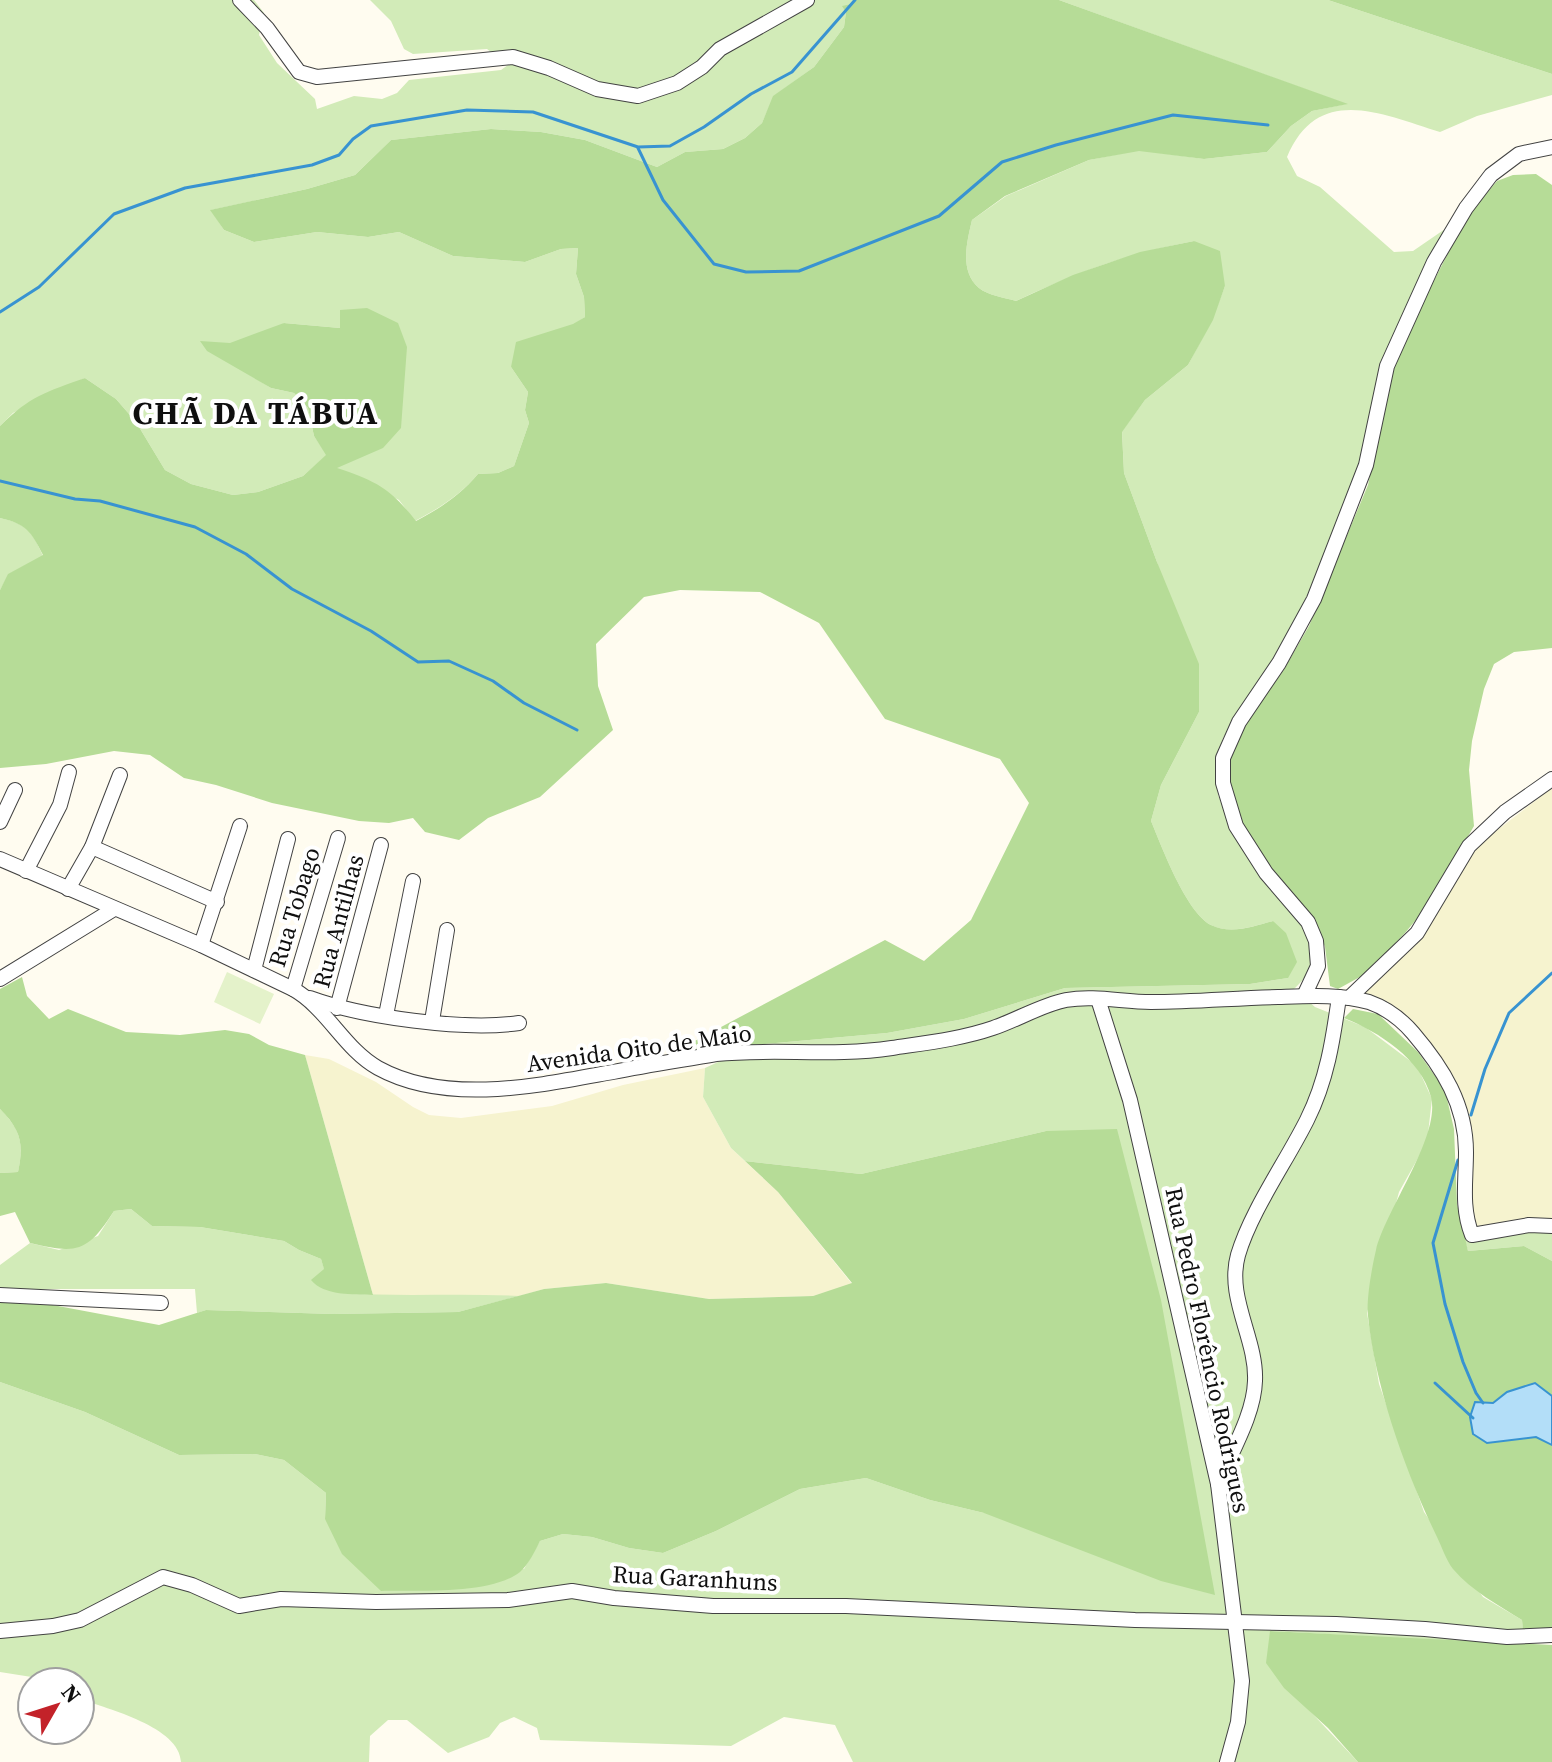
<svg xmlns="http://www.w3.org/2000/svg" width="1552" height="1762" viewBox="0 0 1552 1762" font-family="'Source Serif 4',serif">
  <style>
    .farmland { fill: #f6f3cf }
    .green { fill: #d2ebb8 }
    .forest { fill: #b6dc97 }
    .pitch { fill: #e4f2ca }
    .water { fill: #b3def8; stroke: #3893d1; stroke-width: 2 }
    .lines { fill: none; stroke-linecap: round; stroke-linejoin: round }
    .stream { stroke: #3893d1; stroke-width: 3 }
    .minor-casing { stroke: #424242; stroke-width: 16 }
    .minor { stroke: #fff; stroke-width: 14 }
    .labels { text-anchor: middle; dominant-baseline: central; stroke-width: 8; stroke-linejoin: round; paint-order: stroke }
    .street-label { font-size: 24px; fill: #0f0f0f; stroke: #fff }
    .district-label { font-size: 32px; font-weight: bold; letter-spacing: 2px; fill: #0f0f0f; stroke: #fff }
  </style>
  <rect width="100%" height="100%" fill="#fffcf0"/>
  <!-- farmland -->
  <g class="farmland">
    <polygon points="1552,788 1552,1223 1478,1229 1473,1224 1468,1112 1458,1086 1437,1055 1367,996 1364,991 1482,842"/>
    <polygon points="305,1055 329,1059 376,1082 413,1107 429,1115 461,1118 552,1106 623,1085 705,1068 703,1097 731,1148 778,1192 852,1284 813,1296 709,1299 606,1283 544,1289 519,1296 373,1295"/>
  </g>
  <!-- green -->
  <g class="green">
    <path d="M0 0H254L264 13 259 35 277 63 315 99 317 109 354 96 382 99 397 93 409 80 501 70 508 65 487 49 413 54 404 49 391 21 370 0H854L846 12 844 27 814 67 774 96 762 123 745 138 723 149 685 152 657 167 585 140 541 132 491 129 391 140 355 175 307 189 211 210 224 230 254 242 317 232 368 237 399 232 453 256 525 262 561 249 578 248 576 274 584 297 585 317 511 367 528 392 525 410 529 423 514 466 498 473 478 474C460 495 440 508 415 521L399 500 335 468 340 328 284 323 245 372 271 388 294 393 308 408 314 436 327 455 303 476 258 492 233 495 191 484 165 470 136 422 116 399 85 378 13 413 0 426Z"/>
    <path d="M1059 0H1328L1552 74V95L1477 116 1440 132C1382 114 1318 83 1287 157L1297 176 1320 187 1394 252 1413 251 1445 229 1397 328 1364 454 1304 603 1263 676 1223 738 1216 761 1218 795 1236 839 1303 923C1314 950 1317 968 1294 989L1315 1007 1365 1027 1417 1066 1432 1099 1427 1142 1399 1192 1367 1313 1379 1384 1424 1512 1483 1597 1522 1620 1525 1645 1270 1631 1308 1709 1358 1762H853L835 1725 784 1717 731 1746 540 1740 537 1728 514 1717 500 1723 489 1737 448 1753 407 1720H388L370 1736 369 1762H181C180 1727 108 1709 80 1699V1682H46L38 1678 0 1672V1382L85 1412 179 1455 255 1454 284 1460 326 1493 325 1519 524 1569 540 1541 563 1534 592 1537 629 1548 663 1553 716 1531 800 1489 866 1478 930 1500 984 1513 1046 1131 861 1174 745 1161 731 1148 703 1097 705 1068 755 1045 887 1033 964 1019 1065 988 1250 984 1288 978 1273 921C1254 926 1230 935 1211 925 1186 912 1162 847 1151 821L1161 785 1199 712 1157 562 1124 473 1122 431 1145 400 1188 365 1212 320 1225 286 1194 241C1126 254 1078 272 1016 301 1006 298 987 295 979 288 959 271 967 242 972 220L1006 196 1089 160 1139 150 1204 159 1267 152 1291 126 1312 111 1346 104Z"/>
    <path d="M0 518C27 524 32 531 43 556L9 574 0 590Z"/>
    <path d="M0 1109C21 1130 24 1144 18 1172L0 1173Z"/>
    <path d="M131 1209 152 1226 200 1227 284 1241 299 1250 321 1259 324 1268 341 1293C400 1297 460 1293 519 1296L458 1312 332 1314 206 1310 197 1313 195 1289H0V1265L30 1243 59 1250 98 1236 114 1211Z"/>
    <polygon points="1552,1223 1552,1261 1524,1246 1468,1251 1463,1235 1478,1229"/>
  </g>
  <!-- forest -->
  <g class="forest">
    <path d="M854 0H1059L1348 104 1312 111 1291 126 1267 152 1204 159 1139 151 1089 160 1005 196 972 220C967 242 959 271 979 288 987 295 1006 298 1016 301L1073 275 1140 252 1194 241 1220 251 1225 286 1213 320 1188 365 1145 400 1122 432 1124 473 1157 562 1199 664V712L1161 785 1151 821C1162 847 1186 912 1211 925 1231 935 1254 926 1273 921L1286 933 1297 962 1288 978 1250 984 1065 988 964 1019 887 1033 674 1052 885 940 924 961 971 920 1029 803 1000 759 885 719 819 623 760 592 680 590 644 597 596 644 598 686 613 730 540 797 488 818 459 840 425 832 413 818 389 823 359 821 272 803 216 785 184 778 150 755 114 751 46 764 0 768V590L8 574 43 555C31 531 26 524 0 518V426C30 396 46 392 85 378L116 399 136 422 165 470 191 484 233 495 258 492 303 476 326 455 314 436 308 408 294 393 271 388 207 351 200 341 230 343 284 323 340 328V310L367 308 398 323 407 347 401 428 383 448 337 468C376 481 390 488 416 521 441 508 460 495 478 474L498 473 514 466 529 423 525 410 528 392 511 367 516 342 573 324 585 317 584 297 576 274 578 248 561 249 525 262 453 256 399 232 368 237 317 232 254 242 224 230 210 210 307 189 355 175 391 140 491 129 541 132 585 140 657 167 685 152 723 149 745 138 762 123 773 96 814 67 844 27 846 12 842 6 852 4Z"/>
    <polygon points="1328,0 1552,0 1552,74"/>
    <polygon points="1536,174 1552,185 1552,648 1514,652 1494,664 1484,689 1472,741 1469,770 1474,826 1429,904 1405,933 1367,973 1338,989 1330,986 1325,947 1317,925 1270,869 1248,836 1235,807 1228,778 1231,751 1248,718 1283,671 1309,626 1368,485 1391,375 1420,308 1467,216 1497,181 1513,175"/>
    <path d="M22 977 27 996 49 1019 68 1009 126 1032 180 1035 225 1030 249 1034 269 1045 305 1055 373 1295C353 1294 324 1296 311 1280L324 1269 321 1259 299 1250 284 1241 200 1227 152 1226 131 1209 114 1211C87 1253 77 1254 30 1243L15 1212 0 1216V1173L18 1172C24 1144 21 1130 0 1109V989Z"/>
    <path d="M1353 1009 1378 1014 1418 1052 1445 1090 1454 1129 1457 1204 1468 1251 1524 1246 1552 1261V1628L1523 1630 1522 1620C1498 1605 1472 1591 1453 1569 1446 1560 1442 1547 1437 1537 1406 1473 1375 1387 1368 1316 1366 1300 1372 1267 1376 1250 1386 1209 1441 1136 1431 1097 1421 1059 1379 1032 1344 1018Z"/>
    <path d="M1117 1129 1161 1300 1215 1595 1161 1581 984 1513 930 1500 866 1478 800 1489 716 1531 663 1553 629 1548 592 1537 563 1534 540 1541C535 1551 529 1564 520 1572 490 1595 418 1590 381 1591L342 1554 325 1519 326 1493 284 1460 255 1454 179 1455 85 1412 0 1382V1300H26L159 1325 206 1310 332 1314 458 1312 544 1289 606 1283 709 1299 813 1296 852 1283 778 1192 745 1161 861 1174 1046 1131Z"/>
    <polygon points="1270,1631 1552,1645 1552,1762 1358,1762 1328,1728 1284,1688 1266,1663"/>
  </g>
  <!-- pitch -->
  <polygon class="pitch" points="227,972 274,994 260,1024 214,1002"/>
  <!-- water -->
  <polygon class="water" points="1535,1383 1552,1396 1552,1445 1536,1437 1487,1443 1473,1434 1470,1417 1475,1402 1493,1403 1507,1392"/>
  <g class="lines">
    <!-- stream -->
    <g class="stream">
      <polyline points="638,148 663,200 714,264 746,272 799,271 939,216 1002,162 1056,145 1173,115 1268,125"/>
      <polyline points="0,312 39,287 114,214 185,188 312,165 339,155 353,139 371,126 467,110 533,112 638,147 670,146 704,127 751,94 792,72 855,0"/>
      <polyline points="0,481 75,499 100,501 195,527 246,554 292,589 371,631 418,662 449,661 493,681 524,703 577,730"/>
      <polyline points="1471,1115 1485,1069 1509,1013 1552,973"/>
      <polyline points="1458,1160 1433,1243 1445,1304 1463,1362 1476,1393 1483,1403"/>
      <polyline points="1435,1383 1473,1418"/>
    </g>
    <defs>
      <g id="minor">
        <polyline points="240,0 267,28 299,72 317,77 513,57 549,68 597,89 638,96 677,83 702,67 720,49 807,0"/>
        <polyline points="0,822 15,790"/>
        <polyline points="92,847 217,902"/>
        <path d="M0 859 201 945 293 989C327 1008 344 1049 378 1068 447 1106 541 1085 613 1072 648 1065 682 1060 716 1054 775 1048 833 1057 892 1048 925 1043 961 1039 993 1028 1017 1020 1041 1005 1066 1000 1094 995 1123 1002 1151 1002 1193 1002 1236 998 1278 997 1308 996 1340 994 1369 1002 1386 1008 1401 1019 1413 1033 1443 1068 1466 1105 1466 1152 1466 1181 1461 1207 1472 1235L1529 1225 1552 1226"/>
        <polyline points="26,871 60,805 69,772"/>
        <polyline points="68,889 92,847 120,775"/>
        <polyline points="201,945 240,826"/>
        <polyline points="254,970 288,839"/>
        <polyline points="0,979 114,909"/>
        <polyline points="293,989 338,838"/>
        <polyline points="1304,996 1318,966 1316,941 1308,922 1266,873 1236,826 1223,783 1223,758 1239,722 1279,663 1314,599 1366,465 1387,366 1434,262 1466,208 1491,175 1519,154 1552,147"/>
        <path d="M310 998C362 1017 464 1031 519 1023"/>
        <polyline points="1349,998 1417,933 1469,846 1505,812 1552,779"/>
        <polyline points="1098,999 1130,1100 1218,1484 1242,1681 1238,1722 1227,1762"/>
        <polyline points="337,1008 381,845"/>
        <polyline points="386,1015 413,881"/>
        <polyline points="432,1021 447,930"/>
        <polyline points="0,1295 161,1303"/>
        <path d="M1218 1484C1231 1452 1254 1415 1255 1381 1257 1339 1226 1298 1238 1255 1251 1211 1286 1162 1307 1120 1327 1080 1333 1040 1339 997"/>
        <polyline points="0,1631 53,1626 80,1620 163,1577 192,1585 239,1606 281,1599 376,1602 508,1600 572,1591 614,1598 713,1606 846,1606 1135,1620 1336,1624 1425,1629 1507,1637 1552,1635"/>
      </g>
    </defs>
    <!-- minor casing -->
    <use href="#minor" class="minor-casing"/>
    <!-- minor -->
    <use href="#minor" class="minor"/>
  </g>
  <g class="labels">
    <!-- street labels -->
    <g class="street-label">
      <text transform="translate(294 907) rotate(-73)">Rua Tobago</text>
      <text transform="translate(338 921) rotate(-75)">Rua Antilhas</text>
      <text transform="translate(639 1048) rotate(-8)">Avenida Oito de Maio</text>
      <text transform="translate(1208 1350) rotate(78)">Rua Pedro Florêncio Rodrigues</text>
      <text transform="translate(695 1578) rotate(3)">Rua Garanhuns</text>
    </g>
    <!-- district labels -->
    <g class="district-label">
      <text x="256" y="413">CHÃ DA TÁBUA</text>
    </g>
  </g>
  <!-- north arrow -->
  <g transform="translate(56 1706) rotate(51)"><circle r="38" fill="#ffffff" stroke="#9f9f9f" stroke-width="2"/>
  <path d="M0-6L14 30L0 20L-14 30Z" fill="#c32229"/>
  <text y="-12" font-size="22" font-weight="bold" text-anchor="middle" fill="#0f0f0f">N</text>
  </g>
</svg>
